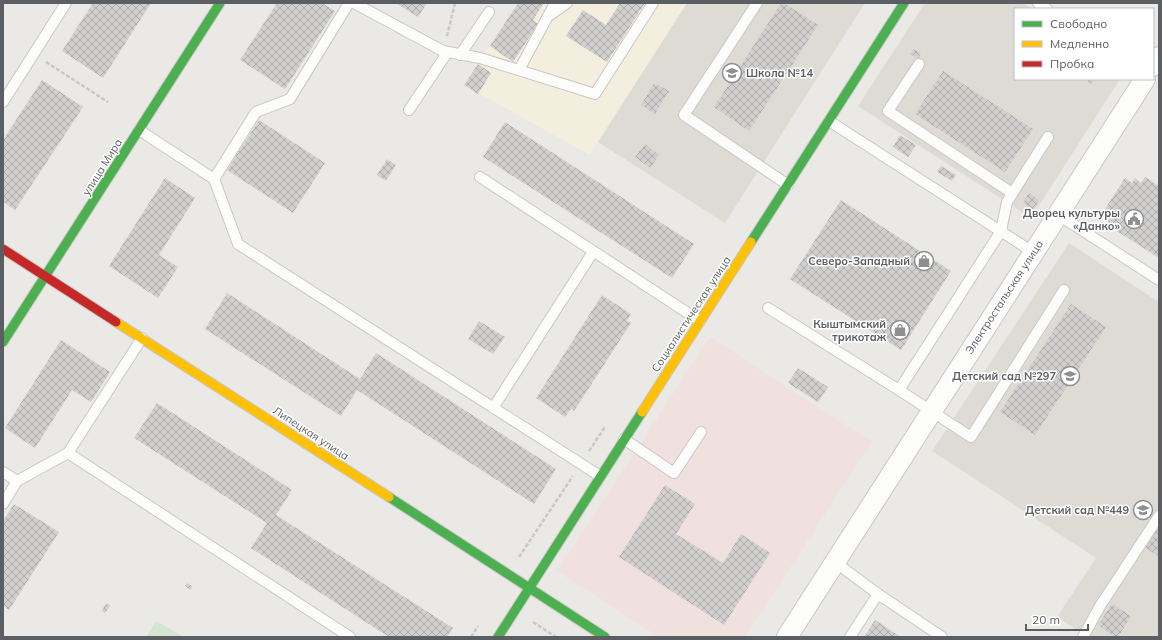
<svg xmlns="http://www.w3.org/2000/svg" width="1162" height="640" viewBox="0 0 1162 640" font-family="Mulish,sans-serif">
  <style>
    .commercial { fill: #f4eede }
    .education { fill: #dedbd5 }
    .medical { fill: #f0e1df }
    .green { fill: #d4e6d1 }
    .building { fill: url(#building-cross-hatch) }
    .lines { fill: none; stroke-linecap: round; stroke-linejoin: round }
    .lane-casing { stroke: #c7c8c7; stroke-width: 12 }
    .street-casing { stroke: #c7c8c7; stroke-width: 22 }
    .fast-casing { stroke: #c7c7c6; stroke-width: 11 }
    .slow-casing { stroke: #c7c7c6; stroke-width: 11 }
    .jam-casing { stroke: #c7c7c6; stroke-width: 11 }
    .path { stroke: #c5c9c7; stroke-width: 2.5; stroke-dasharray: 4 2; stroke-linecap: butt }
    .lane { stroke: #fcfcfb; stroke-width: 10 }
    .street { stroke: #fcfcfb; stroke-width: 20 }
    .fast { stroke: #4caf50; stroke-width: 9 }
    .slow { stroke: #ffc107; stroke-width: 9 }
    .jam { stroke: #c62828; stroke-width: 9 }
    .labels { text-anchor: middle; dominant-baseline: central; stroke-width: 3; stroke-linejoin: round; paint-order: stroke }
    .poi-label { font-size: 11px; font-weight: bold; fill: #5b5f63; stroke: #fff; text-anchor: end }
    .street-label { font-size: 11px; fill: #5b5f63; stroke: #fff }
  </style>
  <defs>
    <pattern id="building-cross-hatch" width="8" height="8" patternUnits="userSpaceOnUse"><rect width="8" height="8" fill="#d1d0ce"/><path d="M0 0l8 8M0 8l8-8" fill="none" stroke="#adacab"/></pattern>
  </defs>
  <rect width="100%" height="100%" fill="#ebe9e5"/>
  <!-- commercial -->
  <polygon class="commercial" points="518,3 687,3 590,155 464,85"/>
  <!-- education -->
  <g class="education">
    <polygon points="687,3 865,3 725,223 598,142"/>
    <polygon points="925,3 1023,3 1032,9 1015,9 1015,79 1120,79 1031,218 858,106"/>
    <polygon points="1069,243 1159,302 1159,637 1088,637 1057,617 1096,558 932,451"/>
  </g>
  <!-- medical -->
  <polygon class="medical" points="710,337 872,442 745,637 659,637 557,571"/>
  <!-- green -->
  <polygon class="green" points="156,621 184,637 146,637"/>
  <!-- building -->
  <g class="building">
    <polygon points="93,3 151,3 103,78 62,51"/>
    <polygon points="277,3 322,3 335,11 285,89 240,60"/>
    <polygon points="396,3 427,3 418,17"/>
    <polygon points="518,3 544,3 533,20 538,24 513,62 490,46"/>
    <polygon points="620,3 645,3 607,62 566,36 583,10 606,25"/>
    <polygon points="781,3 784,3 818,25 749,131 714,107"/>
    <polygon points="914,49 921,53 918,59 910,54"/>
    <polygon points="478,64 491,73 478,94 464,85"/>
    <polygon points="943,71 1033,129 1005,172 915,114"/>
    <rect x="1088" y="79" width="5" height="4"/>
    <polygon points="42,80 83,107 15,210 3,202 3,140"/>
    <polygon points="654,83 669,91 655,114 641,105"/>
    <polygon points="259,120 325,163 293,213 227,170"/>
    <polygon points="505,122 694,244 672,278 483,157"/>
    <polygon points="900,135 916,145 908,157 893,147"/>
    <polygon points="645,144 659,155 650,168 635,157"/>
    <polygon points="387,159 396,165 386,181 377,175"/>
    <polygon points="941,166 956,175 952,181 937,172"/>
    <polygon points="1145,177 1159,186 1159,258 1106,224 1113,214 1105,209 1125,178 1132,183 1135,178 1141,183"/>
    <polygon points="165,178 195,198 159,255 178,267 158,298 109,266"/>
    <polygon points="1029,193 1039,200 1033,210 1023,203"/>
    <polygon points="841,200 951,271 901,350 790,279"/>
    <polygon points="227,293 360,379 376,353 556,469 534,504 357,390 341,416 205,329"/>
    <polygon points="602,295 631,314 627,321 631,323 574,411 571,409 565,417 536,398"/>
    <polygon points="1071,304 1106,327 1035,435 1000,412"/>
    <polygon points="479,321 505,337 493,354 468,339"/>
    <polygon points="61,340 110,372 91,402 72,390 35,448 5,428"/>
    <polygon points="798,368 828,387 818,402 788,383"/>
    <polygon points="157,403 292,490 276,515 453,628 447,637 389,637 251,548 267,523 134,438"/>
    <polygon points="665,485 695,504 676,534 723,563 741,534 770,553 724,625 619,557"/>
    <polygon points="14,504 59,532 9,610 3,606 3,521"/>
    <polygon points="1159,527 1159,557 1145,547"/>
    <polygon points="187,583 192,586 191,590 185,586"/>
    <polygon points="106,603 110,606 105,613 102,611"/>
    <polygon points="1112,604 1131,616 1118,637 1115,637 1098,625"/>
    <polygon points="875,620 901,637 864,637"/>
  </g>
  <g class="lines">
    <defs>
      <g id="lane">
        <polyline points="354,3 443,51 480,58 595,94 653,3"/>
        <polyline points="757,3 684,115 788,185"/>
        <polyline points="1038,3 1047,9"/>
        <polyline points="550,15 567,3"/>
        <polyline points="460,55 489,12"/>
        <polyline points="919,64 888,111 1012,193"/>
        <polyline points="519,70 555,3"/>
        <polyline points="3,102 66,3"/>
        <polyline points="409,110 447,53"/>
        <polyline points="829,121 1033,252"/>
        <polyline points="139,130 214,179 238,244 600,476"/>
        <polyline points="480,177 700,321"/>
        <polyline points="214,179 256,112 290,99 349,3"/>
        <polyline points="1057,214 1159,280"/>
        <polyline points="768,308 899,390 971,437 1064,290"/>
        <polyline points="899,390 1001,231 1007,202 1048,137"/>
        <polyline points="493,408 593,252"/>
        <polyline points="624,439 674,473 701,432"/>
        <polyline points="68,453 350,637"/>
        <polyline points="3,472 17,481"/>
        <polyline points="3,504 17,481 68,453 142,338"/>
        <polyline points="835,562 878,594 942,637"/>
        <polyline points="850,637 878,594"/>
        <polyline points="1083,637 1100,606 1159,516"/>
      </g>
      <g id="street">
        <polyline points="1153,66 1159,57"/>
        <polyline points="787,637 1145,79"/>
      </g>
      <g id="fast">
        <polyline points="751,242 904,3"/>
        <polyline points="3,342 220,3"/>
        <polyline points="389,497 605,637"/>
        <polyline points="498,637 642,412"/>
      </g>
      <g id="slow">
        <polyline points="116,322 389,497"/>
        <polyline points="642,412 751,242"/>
      </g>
      <polyline id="jam" points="3,249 116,322"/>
    </defs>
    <!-- lane casing -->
    <use href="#lane" class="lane-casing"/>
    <!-- street casing -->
    <use href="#street" class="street-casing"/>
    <!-- fast casing -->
    <use href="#fast" class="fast-casing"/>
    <!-- slow casing -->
    <use href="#slow" class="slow-casing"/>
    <!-- jam casing -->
    <use href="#jam" class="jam-casing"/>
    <!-- path -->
    <g class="path">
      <polyline points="447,36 455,3"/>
      <polyline points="46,62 108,102"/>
      <polyline points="589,451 605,427"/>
      <polyline points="519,557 573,476"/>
      <polyline points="533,622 556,637"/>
      <polyline points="471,637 478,626"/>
    </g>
    <!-- lane -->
    <use href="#lane" class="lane"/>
    <!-- street -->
    <use href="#street" class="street"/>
    <!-- fast -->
    <use href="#fast" class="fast"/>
    <!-- slow -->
    <use href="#slow" class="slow"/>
    <!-- jam -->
    <use href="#jam" class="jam"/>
  </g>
  <!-- icons -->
  <defs>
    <symbol id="school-ring" viewBox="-11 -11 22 22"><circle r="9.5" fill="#fff" stroke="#8d8f90" stroke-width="1.5"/><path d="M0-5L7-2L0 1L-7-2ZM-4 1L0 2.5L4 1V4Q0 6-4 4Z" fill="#8d8f90"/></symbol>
    <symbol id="civic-ring" viewBox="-11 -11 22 22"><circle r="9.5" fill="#fff" stroke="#8d8f90" stroke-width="1.5"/><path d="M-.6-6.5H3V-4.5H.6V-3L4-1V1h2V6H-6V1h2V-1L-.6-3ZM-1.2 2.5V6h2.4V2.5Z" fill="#8d8f90"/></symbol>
    <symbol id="shop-ring" viewBox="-11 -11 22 22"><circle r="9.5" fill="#fff" stroke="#8d8f90" stroke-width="1.5"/><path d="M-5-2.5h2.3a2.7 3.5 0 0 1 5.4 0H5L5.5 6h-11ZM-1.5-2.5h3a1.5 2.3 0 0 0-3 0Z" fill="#8d8f90"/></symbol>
  </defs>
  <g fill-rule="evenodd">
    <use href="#school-ring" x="721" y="62" width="22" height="22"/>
    <use href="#civic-ring" x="1123" y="208" width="22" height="22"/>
    <use href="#shop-ring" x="913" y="250" width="22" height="22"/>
    <use href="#shop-ring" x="889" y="319" width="22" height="22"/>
    <use href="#school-ring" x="1059" y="365" width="22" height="22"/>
    <use href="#school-ring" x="1132" y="499" width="22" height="22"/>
  </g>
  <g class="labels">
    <!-- poi labels -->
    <g class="poi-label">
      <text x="746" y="73" text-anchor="start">Школа №14</text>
      <text x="1120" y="213">Дворец культуры<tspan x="1120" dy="13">«Данко»</tspan></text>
      <text x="910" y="261">Северо-Западный</text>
      <text x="886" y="324">Кыштымский<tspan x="886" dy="13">трикотаж</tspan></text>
      <text x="1056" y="376">Детский сад №297</text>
      <text x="1129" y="510">Детский сад №449</text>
    </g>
    <!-- street labels -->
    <g class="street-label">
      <text transform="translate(102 167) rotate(-58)">улица Мира</text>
      <text transform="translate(1004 297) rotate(-57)">Электростальская улица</text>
      <text transform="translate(691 314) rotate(-57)">Социалистическая улица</text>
      <text transform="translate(311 433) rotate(33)">Липецкая улица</text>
    </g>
  </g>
  <!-- border -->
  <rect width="1162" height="640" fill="none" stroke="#5b5f63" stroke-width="8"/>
  <!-- legend -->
  <rect x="1014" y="8" width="140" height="72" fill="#ffffff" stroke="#bdbfc1"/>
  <rect x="1022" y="21" width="20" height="6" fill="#4caf50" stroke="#bdbfc1"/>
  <text x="1050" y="28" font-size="12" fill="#5b5f63">Свободно</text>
  <rect x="1022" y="41" width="20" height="6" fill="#ffc107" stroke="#bdbfc1"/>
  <text x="1050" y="48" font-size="12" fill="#5b5f63">Медленно</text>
  <rect x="1022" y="61" width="20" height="6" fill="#c62828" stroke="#bdbfc1"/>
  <text x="1050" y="68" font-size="12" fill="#5b5f63">Пробка</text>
  <!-- scale -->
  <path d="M1026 624v6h62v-6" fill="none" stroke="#5b5f63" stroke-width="2"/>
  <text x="1032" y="624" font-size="12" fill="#5b5f63" stroke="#ffffff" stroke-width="3" paint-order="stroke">20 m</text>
</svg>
